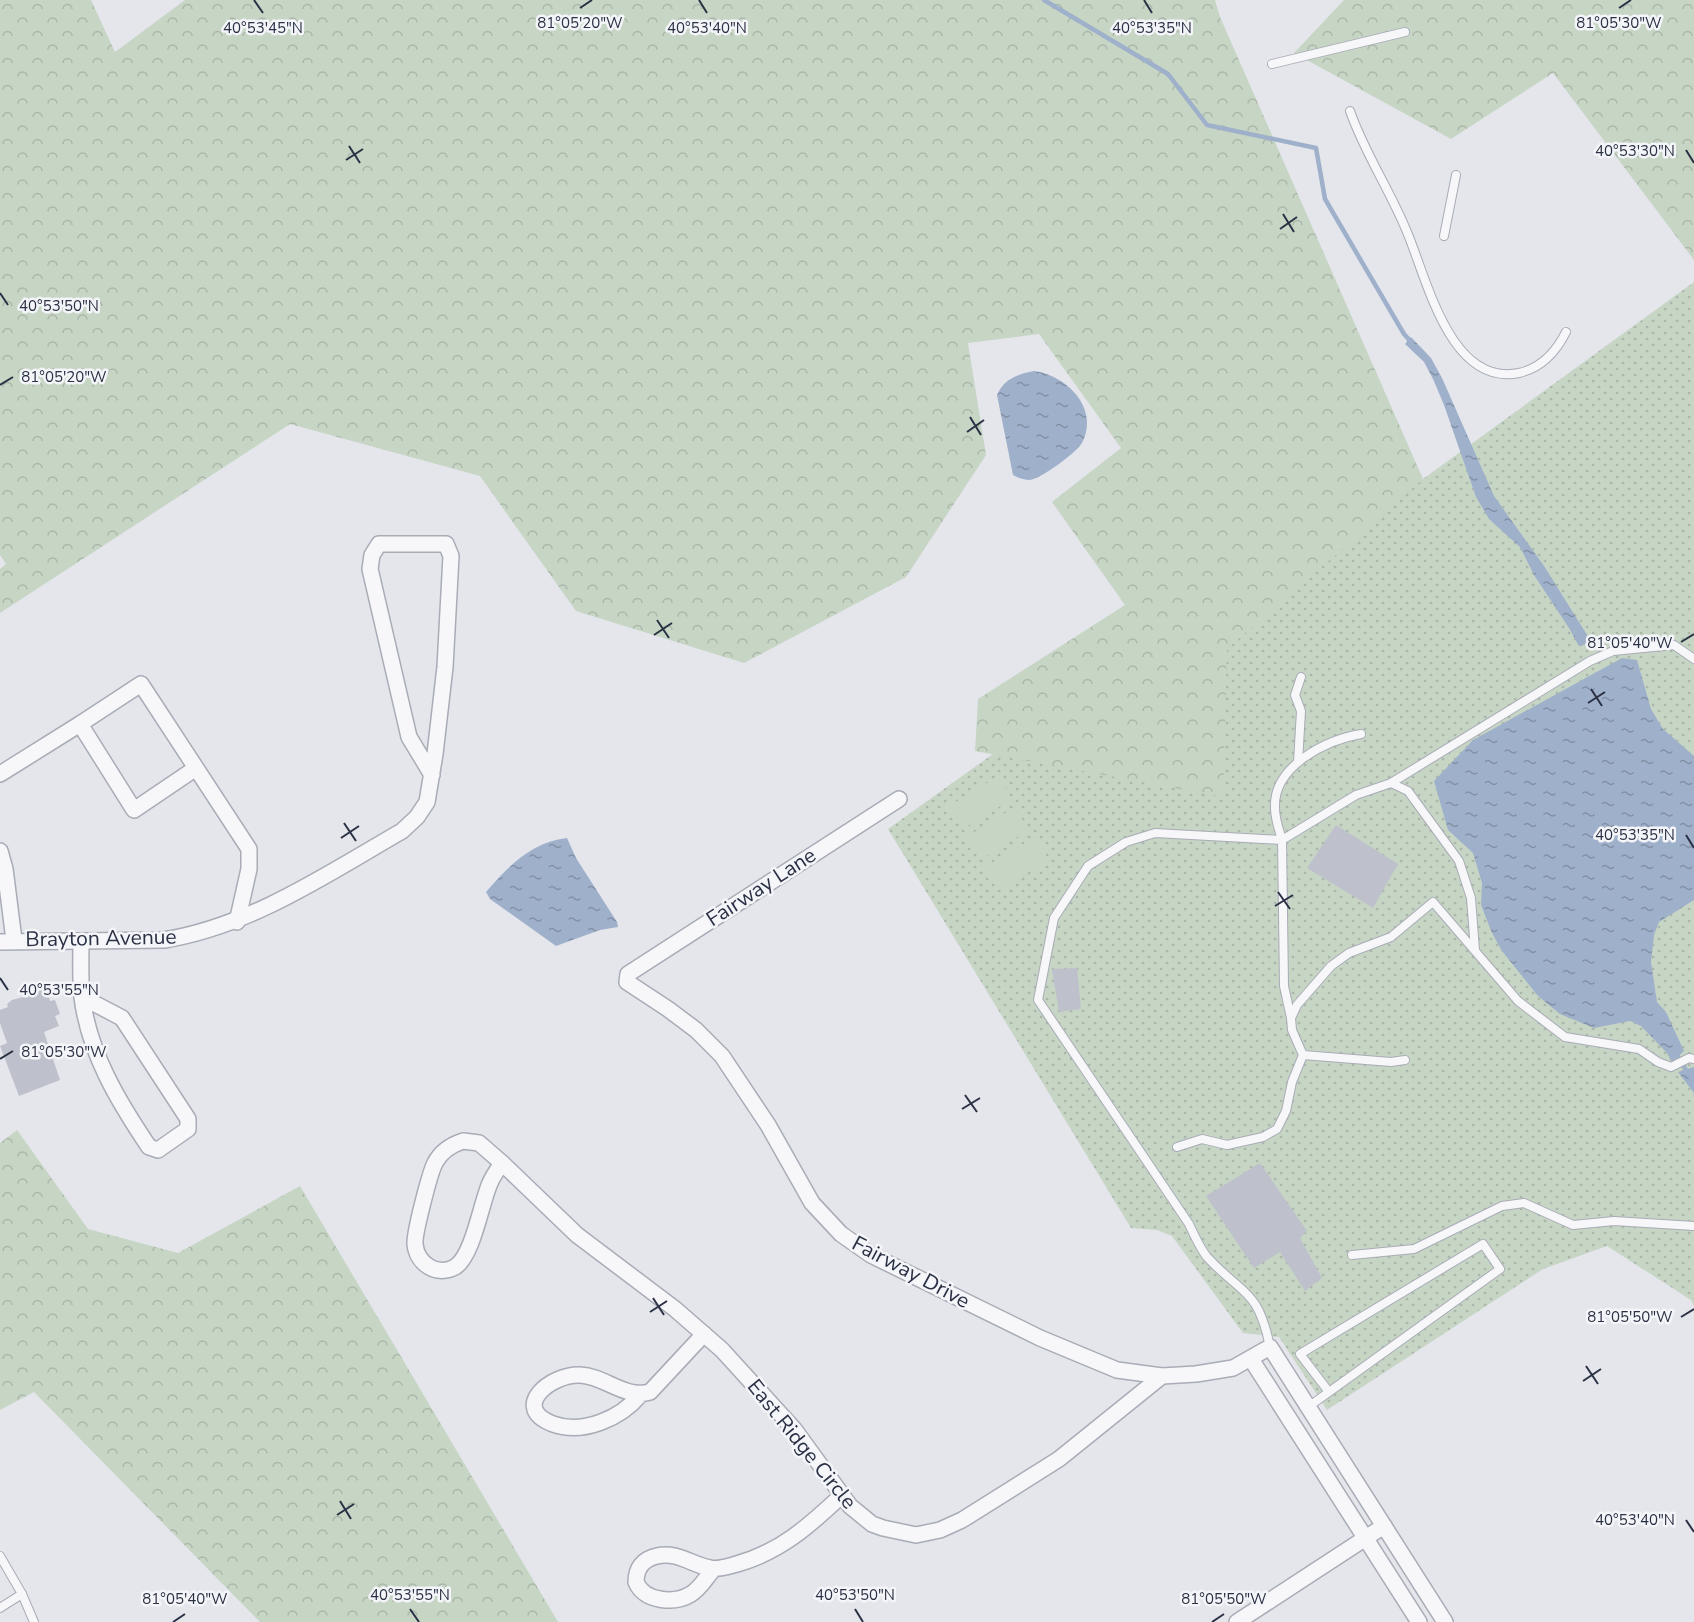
<svg xmlns="http://www.w3.org/2000/svg" width="1694" height="1622" viewBox="0 0 1694 1622" font-family="'Nunito Sans',sans-serif">
  <style>
    .grass { fill: url(#grass-dots) }
    .forest { fill: url(#forest-crowns) }
    .pitch { fill: #c7d5c5 }
    .water { fill: url(#water-ripples) }
    .lines { fill: none; stroke-linecap: round; stroke-linejoin: round }
    .stream { stroke: #9fb0cb; stroke-width: 4.5 }
    .building { fill: #bec1cb }
    .lane-casing { stroke: #a9acb6; stroke-width: 10 }
    .street-casing { stroke: #a9acb6; stroke-width: 18 }
    .lane { stroke: #f7f7fa; stroke-width: 8 }
    .street { stroke: #f7f7fa; stroke-width: 15 }
    .ticks { fill: none; stroke: #2b3144; stroke-width: 2 }
    .labels { text-anchor: middle; dominant-baseline: central; stroke-width: 5; stroke-linejoin: round; paint-order: stroke }
    .street-label { font-size: 21px; fill: #2b3144; stroke: #f4f5f9 }
    .ticks-label { font-size: 15px; text-anchor: middle; fill: #2b3144; stroke: #f4f5f9; stroke-width: 5; stroke-linejoin: round; paint-order: stroke }
  </style>
  <defs>
    <pattern id="grass-dots" width="8" height="8" patternUnits="userSpaceOnUse" patternTransform="scale(1.5)"><rect width="8" height="8" fill="#c7d5c5"/><path d="M2 2h.1M6 6h.1" fill="none" stroke="#abb7aa" stroke-width="1.8" stroke-linecap="round"/></pattern>
    <pattern id="forest-crowns" width="20" height="18" patternUnits="userSpaceOnUse" patternTransform="scale(1.5)"><rect width="20" height="18" fill="#c7d5c5"/><path d="M2 6a3 3 0 1 1 6 0M12 15a3 3 0 1 1 6 0" fill="none" stroke="#abb7aa"/></pattern>
    <pattern id="water-ripples" width="26" height="14" patternUnits="userSpaceOnUse" patternTransform="scale(1.5)"><rect width="26" height="14" fill="#9fb0cb"/><path d="M2 4q2-2 4 0t4 0M15 11q2-2 4 0t4 0" fill="none" stroke="#8290a6"/></pattern>
  </defs>
  <rect width="100%" height="100%" fill="#e4e6ec"/>
  <!-- grass -->
  <polygon class="grass" points="1694,282 1694,1306 1691,1300 1607,1246 1543,1269 1327,1410 1279,1337 1243,1333 1172,1236 1157,1230 1131,1228 888,829 993,754 1423,479"/>
  <!-- forest -->
  <g class="forest">
    <polygon points="0,0 91,0 115,52 185,0 1215,0 1220,17 1423,479 1227,649 1223,797 975,751 978,699 1125,605 1052,502 1121,448 1039,334 968,343 986,455 906,577 744,663 576,611 480,476 290,424 0,613 0,569 6,564 0,555"/>
    <polygon points="1344,0 1694,0 1694,260 1553,73 1451,139 1294,53"/>
    <polygon points="17,1130 88,1229 178,1253 300,1186 558,1622 260,1622 34,1392 0,1410 0,1143"/>
  </g>
  <!-- pitch -->
  <g class="pitch">
    <polygon points="998,776 1012,799 963,829 949,806"/>
    <polygon points="1015,807 1029,830 980,860 966,837"/>
    <polygon points="1035,837 1049,860 999,890 985,867"/>
  </g>
  <!-- water -->
  <g class="water">
    <polygon points="1411,337 1431,358 1442,378 1494,496 1544,566 1589,638 1586,644 1579,646 1569,628 1534,575 1520,547 1489,519 1476,497 1444,405 1433,379 1424,362 1405,344"/>
    <path d="M1034 371C1066 375 1100 408 1082 443 1076 453 1042 478 1030 480 1024 480 1018 478 1013 475L997 395C1004 379 1018 374 1034 371Z"/>
    <polygon points="1622,658 1637,660 1651,709 1663,729 1694,756 1694,900 1659,922 1654,935 1651,962 1657,1002 1666,1012 1684,1051 1672,1062 1667,1053 1641,1026 1630,1021 1594,1028 1560,1014 1538,996 1502,951 1492,933 1481,905 1482,883 1473,853 1448,830 1434,781 1473,740"/>
    <path d="M567 838 576 858 617 922 618 927 600 930 556 946 490 899 486 892C509 866 531 842 567 838Z"/>
    <polygon points="1694,1067 1694,1093 1678,1072"/>
  </g>
  <g class="lines">
    <!-- stream -->
    <g class="stream">
      <polyline points="1044,0 1168,74 1207,125 1316,148 1325,199 1404,334 1412,343"/>
      <polyline points="1675,1052 1694,1083"/>
    </g>
  </g>
  <!-- building -->
  <g class="building">
    <polygon points="1336,825 1398,864 1373,908 1307,868"/>
    <polygon points="1077,968 1081,1009 1059,1012 1052,969"/>
    <polygon points="33,986 36,992 46,988 50,1001 55,1000 60,1014 55,1016 59,1026 44,1032 60,1080 19,1096 0,1046 7,1043 0,1023 0,1010 8,1007 7,1004 12,1000 23,997 21,991"/>
    <polygon points="1260,1163 1307,1231 1300,1238 1322,1278 1305,1291 1280,1252 1254,1268 1206,1196"/>
  </g>
  <g class="lines">
    <defs>
      <g id="lane">
        <polyline points="1272,64 1405,32"/>
        <path d="M1350 111C1365 154 1390 190 1407 232 1427 279 1450 387 1519 373 1541 368 1556 352 1566 332"/>
        <polyline points="1444,236 1456,175"/>
        <path d="M1361 734C1326 740 1273 766 1275 808 1275 819 1279 830 1282 840L1356 795 1391 783 1408 791 1459 861 1471 898 1475 950"/>
        <polyline points="1298,762 1301,711 1295,695 1301,677"/>
        <polyline points="1391,783 1590,661 1613,651 1674,645 1694,659"/>
        <polyline points="1405,1060 1391,1062 1303,1055 1292,1030 1291,1018 1297,1005 1331,966 1349,953 1391,937 1433,902 1518,1001 1565,1037 1639,1049 1658,1062 1671,1067 1689,1058 1694,1059"/>
        <polyline points="1177,1147 1202,1139 1227,1145 1263,1137 1277,1129 1286,1111 1292,1082 1303,1055"/>
        <polyline points="1352,1255 1414,1249 1502,1206 1524,1203 1573,1225 1614,1221 1694,1226"/>
        <path d="M1270 1347C1258 1288 1243 1296 1207 1257 1200 1248 1194 1235 1189 1224L1038 1000 1054 918 1088 866 1126 842 1155 833 1282 840 1284 986 1291 1018"/>
        <polyline points="1308,1407 1329,1392 1500,1269 1483,1244 1300,1354 1329,1392"/>
        <polyline points="0,1556 22,1594 0,1608"/>
        <polyline points="22,1594 34,1622"/>
      </g>
      <g id="street">
        <polyline points="196,768 134,810 80,724 141,684 249,849 249,869 237,922"/>
        <polyline points="0,774 80,724"/>
        <polyline points="899,799 628,974 627,982 668,1009 696,1030 722,1056 768,1125 812,1203 841,1234 871,1255 1040,1338 1117,1370 1162,1376 1196,1374 1233,1368 1270,1347 1445,1622"/>
        <polyline points="0,851 5,869 14,940"/>
        <path d="M81 941C81 959 80 979 82 997 89 1053 118 1101 149 1147L158 1150 188 1129V1119L122 1018 82 997"/>
        <path d="M0 942 164 940C251 926 327 874 402 831L417 817 427 802 435 754 445 667 451 556 446 544H379L372 555 370 569 409 737 432 775"/>
        <path d="M463 1141 479 1143 502 1163C498 1169 493 1176 490 1183 481 1203 473 1256 455 1267 437 1277 417 1264 415 1244 414 1234 430 1172 435 1163 441 1151 451 1145 463 1141Z"/>
        <polyline points="502,1163 577,1235 675,1309 722,1350 794,1429 850,1506 872,1524 883,1528 916,1535 940,1530 962,1520 1059,1459 1162,1376"/>
        <polyline points="1251,1359 1419,1622"/>
        <path d="M640 1395C621 1418 583 1435 553 1424 510 1408 550 1374 580 1375 605 1376 624 1399 650 1392L704 1334"/>
        <path d="M714 1569C706 1577 701 1588 691 1594 675 1604 644 1602 636 1582 636 1568 643 1559 657 1556 677 1551 692 1565 710 1568 719 1570 729 1566 737 1564 780 1552 809 1526 841 1496"/>
        <polyline points="1237,1622 1384,1526"/>
      </g>
    </defs>
    <!-- lane casing -->
    <use href="#lane" class="lane-casing"/>
    <!-- street casing -->
    <use href="#street" class="street-casing"/>
    <!-- lane -->
    <use href="#lane" class="lane"/>
    <!-- street -->
    <use href="#street" class="street"/>
  </g>
  <!-- ticks -->
  <path class="ticks" d="M254 0 263 13M699 0 707 13M1144 0 1152 13M580 8 592 0M1619 8 1631 0M349 146 360 163M1686 150 1694 163M346 160 363 149M1283 214 1294 232M1280 229 1297 217M0 293 8 305M0 385 13 377M970 417 981 435M967 432 984 420M657 620 669 638M654 635 672 623M1681 642 1694 634M1591 689 1602 706M1588 703 1605 692M344 823 356 841M1686 835 1694 848M341 838 359 826M1278 892 1290 909M1275 906 1293 895M0 978 8 990M0 1059 13 1051M965 1095 977 1112M962 1109 980 1098M653 1298 664 1315M650 1312 667 1301M1681 1317 1694 1309M1586 1366 1598 1384M1583 1381 1601 1369M340 1501 351 1519M337 1515 354 1504M1686 1520 1694 1532M410 1609 419 1622M855 1609 863 1622M173 1622 185 1614M1212 1622 1224 1614"/>
  <g class="labels">
    <!-- street labels -->
    <g class="street-label">
      <text transform="translate(761 887) rotate(-33)">Fairway Lane</text>
      <text transform="translate(101 938) rotate(-1)">Brayton Avenue</text>
      <text transform="translate(911 1272) rotate(28)">Fairway Drive</text>
      <text transform="translate(802 1444) rotate(51)">East Ridge Circle</text>
    </g>
  </g>
  <g class="ticks-label">
    <text x="580" y="28">81°05'20"W</text>
    <text x="1619" y="28">81°05'30"W</text>
    <text x="263" y="33">40°53'45"N</text>
    <text x="707" y="33">40°53'40"N</text>
    <text x="1152" y="33">40°53'35"N</text>
    <text x="1635" y="156">40°53'30"N</text>
    <text x="59" y="311">40°53'50"N</text>
    <text x="64" y="382">81°05'20"W</text>
    <text x="1630" y="648">81°05'40"W</text>
    <text x="1635" y="840">40°53'35"N</text>
    <text x="59" y="995">40°53'55"N</text>
    <text x="64" y="1057">81°05'30"W</text>
    <text x="1630" y="1322">81°05'50"W</text>
    <text x="1635" y="1525">40°53'40"N</text>
    <text x="410" y="1600">40°53'55"N</text>
    <text x="855" y="1600">40°53'50"N</text>
    <text x="185" y="1604">81°05'40"W</text>
    <text x="1224" y="1604">81°05'50"W</text>
  </g>
</svg>
